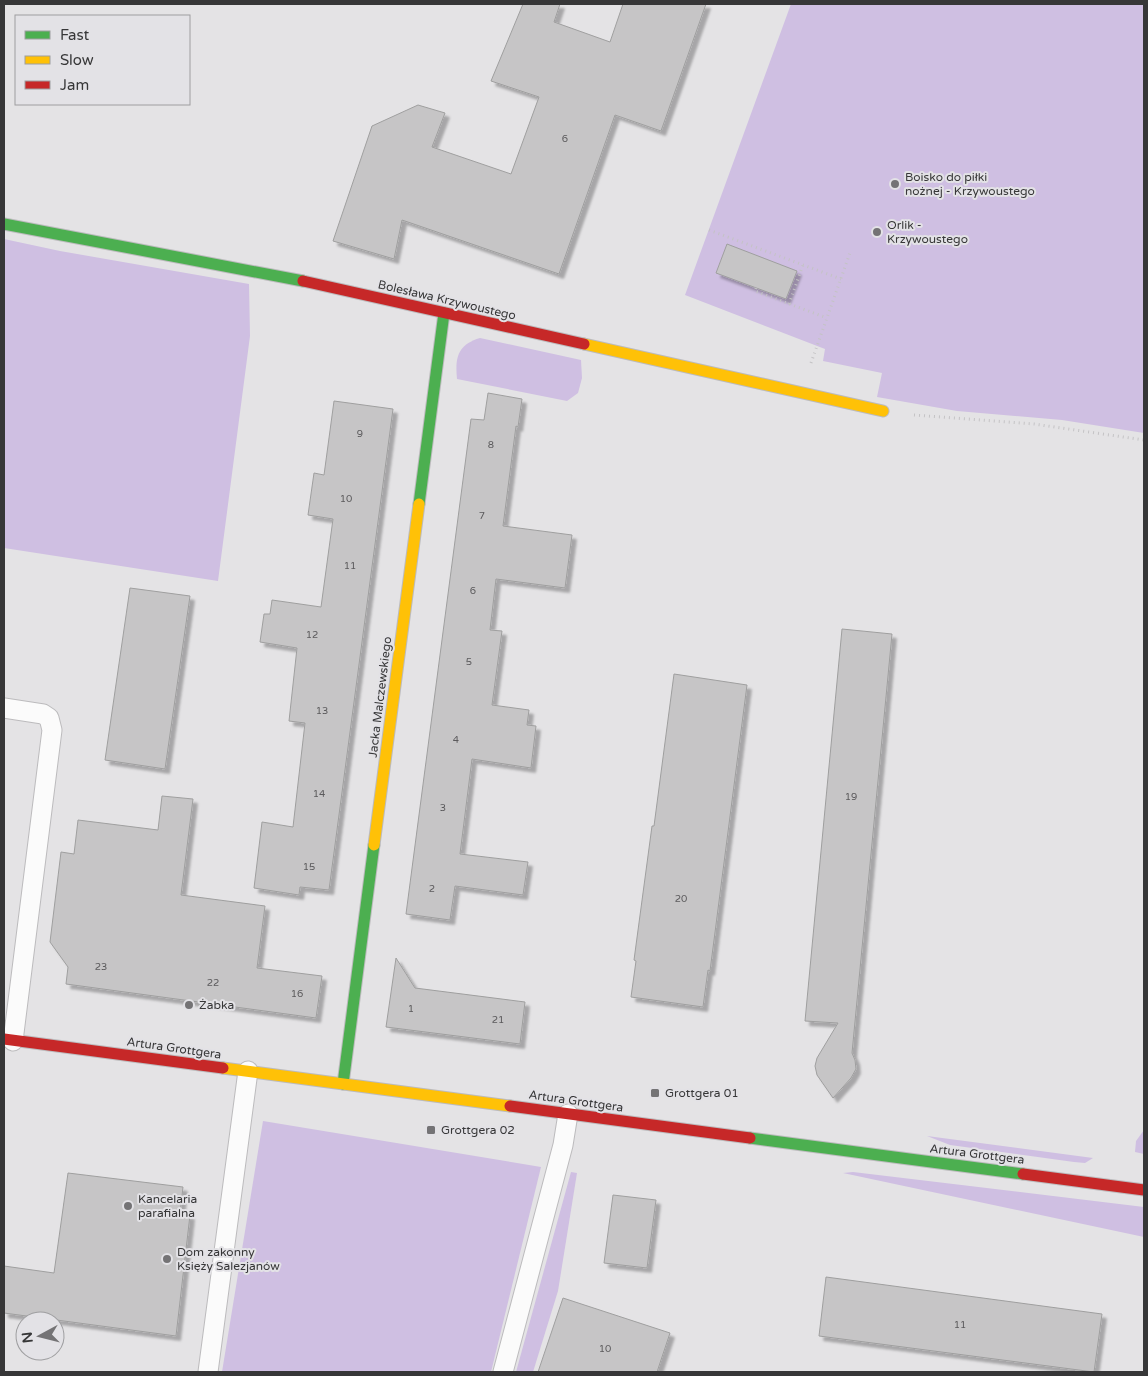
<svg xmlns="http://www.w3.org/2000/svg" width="1148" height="1376" viewBox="0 0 1148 1376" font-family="'Varela Round',sans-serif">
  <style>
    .green { fill: #cfbfe2 }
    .building { fill: #c6c5c6; stroke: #9f9f9f; filter: url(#shadow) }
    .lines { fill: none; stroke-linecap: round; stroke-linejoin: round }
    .lane-casing { stroke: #bcbbbd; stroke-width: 21 }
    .fast-casing { stroke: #bcbbbd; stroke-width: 13 }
    .slow-casing { stroke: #bcbbbd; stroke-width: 13 }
    .jam-casing { stroke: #bcbbbd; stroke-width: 13 }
    .path { stroke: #c4c3c5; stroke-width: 3; stroke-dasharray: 1 4; stroke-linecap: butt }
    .lane { stroke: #fbfbfb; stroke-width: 19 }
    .fast { stroke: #4caf50; stroke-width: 11 }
    .slow { stroke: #ffc107; stroke-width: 11 }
    .jam { stroke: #c62828; stroke-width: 11 }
    .poi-dot { fill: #747375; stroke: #e3e2e6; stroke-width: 2 }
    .labels { text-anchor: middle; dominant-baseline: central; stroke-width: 4; stroke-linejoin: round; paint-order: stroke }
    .number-label { font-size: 10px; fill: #5b5a5c }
    .poi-label { font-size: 12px; fill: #373738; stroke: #e3e2e6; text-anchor: start }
    .street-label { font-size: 12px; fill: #373738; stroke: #e3e2e6 }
  </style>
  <defs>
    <filter id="shadow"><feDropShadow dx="4.5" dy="4.5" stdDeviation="1" flood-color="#0004"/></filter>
  </defs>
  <rect width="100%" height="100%" fill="#e4e3e5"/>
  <!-- green -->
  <g class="green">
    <polygon points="791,4 1144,4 1144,433 1062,420 957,411 877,397 882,373 823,361 825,349 685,295"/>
    <polygon points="4,239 60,251 249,284 250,336 218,581 4,548"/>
    <path d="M480 338 581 360 582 378 578 393 567 401 457 379C455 358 457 345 480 338Z"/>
    <polygon points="263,1121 541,1167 491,1372 222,1372"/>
    <polygon points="1144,1130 1144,1154 1135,1152 1136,1141"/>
    <polygon points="927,1136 1093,1158 1085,1163 1074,1162 950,1145"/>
    <polygon points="571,1172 577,1173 558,1291 533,1372 516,1372"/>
    <polygon points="853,1172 1144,1207 1144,1237 843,1173"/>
  </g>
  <!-- building -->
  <g class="building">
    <polygon points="523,4 560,4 554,22 610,42 623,4 706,4 661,131 615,115 559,274 402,220 394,259 333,241 372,126 418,105 445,113 432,147 511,174 539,97 491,81"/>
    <polygon points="727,244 797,271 786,299 716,273"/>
    <polygon points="488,393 522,399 518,427 516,426 503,526 572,535 565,588 496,579 490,630 502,631 492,705 529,710 527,725 536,726 531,768 472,759 460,854 528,862 523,895 455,886 450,920 406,914 471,419 484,420"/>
    <polygon points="334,401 393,409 329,890 300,887 299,895 254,888 262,822 293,827 305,723 289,721 297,648 260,642 264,614 270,614 272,600 321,607 333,519 308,515 314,473 324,475"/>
    <polygon points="130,588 190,596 165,769 105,760"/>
    <polygon points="842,629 892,634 852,1053 855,1060 856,1069 851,1078 833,1098 817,1075 815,1066 817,1058 838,1023 805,1021"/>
    <polygon points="674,674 747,685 710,971 708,970 703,1007 631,997 636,961 634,960 652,826 654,826"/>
    <polygon points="162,796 193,799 181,895 265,906 257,968 322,976 316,1018 66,984 68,967 50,942 61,852 74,854 78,820 158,830"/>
    <polygon points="396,958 415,988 525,1002 520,1044 386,1027"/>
    <polygon points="68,1173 183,1187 180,1214 190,1215 176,1336 4,1313 4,1266 54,1273"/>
    <polygon points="613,1195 656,1200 647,1268 604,1263"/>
    <polygon points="826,1277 1102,1314 1094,1372 819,1336"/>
    <polygon points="563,1298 670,1333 657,1372 538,1372"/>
  </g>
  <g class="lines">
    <defs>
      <g id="lane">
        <polyline points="4,708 43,714 49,718 52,730 13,1041"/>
        <polyline points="208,1372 248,1071"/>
        <polyline points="503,1372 563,1145 568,1114"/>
      </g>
      <g id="fast">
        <polyline points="4,224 303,281"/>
        <polyline points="419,504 444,313"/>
        <polyline points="343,1084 374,845"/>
        <polyline points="750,1138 1023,1174"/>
      </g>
      <g id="slow">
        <polyline points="584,344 883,411"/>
        <polyline points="374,845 419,504"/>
        <polyline points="223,1068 510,1106"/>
      </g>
      <g id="jam">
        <polyline points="303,281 584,344"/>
        <polyline points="4,1039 223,1068"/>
        <polyline points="510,1106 750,1138"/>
        <polyline points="1023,1174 1144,1190"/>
      </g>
    </defs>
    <!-- lane casing -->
    <use href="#lane" class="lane-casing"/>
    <!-- fast casing -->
    <use href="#fast" class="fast-casing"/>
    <!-- slow casing -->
    <use href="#slow" class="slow-casing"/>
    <!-- jam casing -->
    <use href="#jam" class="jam-casing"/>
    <!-- path -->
    <g class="path">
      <polyline points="709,230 841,279"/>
      <polyline points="756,288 755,291 827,318"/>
      <polyline points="789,304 803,265"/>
      <polyline points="811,363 851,250"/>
      <polyline points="914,415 1034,424 1144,440"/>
    </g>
    <!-- lane -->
    <use href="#lane" class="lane"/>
    <!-- fast -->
    <use href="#fast" class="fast"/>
    <!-- slow -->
    <use href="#slow" class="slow"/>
    <!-- jam -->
    <use href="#jam" class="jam"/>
  </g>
  <!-- markers -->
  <g class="poi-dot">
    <circle cx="895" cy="184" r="5"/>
    <circle cx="877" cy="232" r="5"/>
    <circle cx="189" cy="1005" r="5"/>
    <rect x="650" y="1088" width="10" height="10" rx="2.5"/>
    <rect x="426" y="1125" width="10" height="10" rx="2.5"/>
    <circle cx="128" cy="1206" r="5"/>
    <circle cx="167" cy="1259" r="5"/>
  </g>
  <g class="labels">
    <!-- number labels -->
    <g class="number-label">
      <text x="565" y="139">6</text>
      <text x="360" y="434">9</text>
      <text x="491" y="445">8</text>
      <text x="346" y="499">10</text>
      <text x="482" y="516">7</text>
      <text x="350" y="566">11</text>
      <text x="473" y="591">6</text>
      <text x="312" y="635">12</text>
      <text x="469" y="662">5</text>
      <text x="322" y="711">13</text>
      <text x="456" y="740">4</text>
      <text x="319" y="794">14</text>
      <text x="851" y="797">19</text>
      <text x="443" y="808">3</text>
      <text x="309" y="867">15</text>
      <text x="432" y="889">2</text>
      <text x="681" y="899">20</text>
      <text x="101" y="967">23</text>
      <text x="213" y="983">22</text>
      <text x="297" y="994">16</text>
      <text x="411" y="1009">1</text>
      <text x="498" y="1020">21</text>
      <text x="960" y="1325">11</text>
      <text x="605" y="1349">10</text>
    </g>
    <!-- poi labels -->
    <g class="poi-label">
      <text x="905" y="177">Boisko do piłki<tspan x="905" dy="14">nożnej - Krzywoustego</tspan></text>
      <text x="887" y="225">Orlik -<tspan x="887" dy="14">Krzywoustego</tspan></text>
      <text x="199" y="1005">Żabka</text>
      <text x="665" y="1093">Grottgera 01</text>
      <text x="441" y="1130">Grottgera 02</text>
      <text x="138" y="1199">Kancelaria<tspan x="138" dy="14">parafialna</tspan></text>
      <text x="177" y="1252">Dom zakonny<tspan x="177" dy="14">Księży Salezjanów</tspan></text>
    </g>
    <!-- street labels -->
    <g class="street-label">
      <text transform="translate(447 300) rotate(13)">Bolesława Krzywoustego</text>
      <text transform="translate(380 697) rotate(-83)">Jacka Malczewskiego</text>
      <text transform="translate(174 1048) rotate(8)">Artura Grottgera</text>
      <text transform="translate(576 1101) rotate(8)">Artura Grottgera</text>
      <text transform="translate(977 1154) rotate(7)">Artura Grottgera</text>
    </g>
  </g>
  <!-- border -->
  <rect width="1148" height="1376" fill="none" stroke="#373738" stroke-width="10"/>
  <!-- legend -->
  <rect x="15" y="15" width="175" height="90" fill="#e3e2e6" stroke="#9e9ea0"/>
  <rect x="25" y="31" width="25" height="8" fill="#4caf50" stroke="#9e9ea0"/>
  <text x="60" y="40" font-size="15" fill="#373738">Fast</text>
  <rect x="25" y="56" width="25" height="8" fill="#ffc107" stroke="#9e9ea0"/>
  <text x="60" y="65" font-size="15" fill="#373738">Slow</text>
  <rect x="25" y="81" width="25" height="8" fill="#c62828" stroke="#9e9ea0"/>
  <text x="60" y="90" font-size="15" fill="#373738">Jam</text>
  <!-- north arrow -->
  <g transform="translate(40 1336) rotate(263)"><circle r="24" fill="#e3e2e6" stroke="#9e9ea0"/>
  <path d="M0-4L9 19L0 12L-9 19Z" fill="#747375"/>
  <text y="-8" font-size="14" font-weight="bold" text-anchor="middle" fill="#373738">N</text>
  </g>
</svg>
